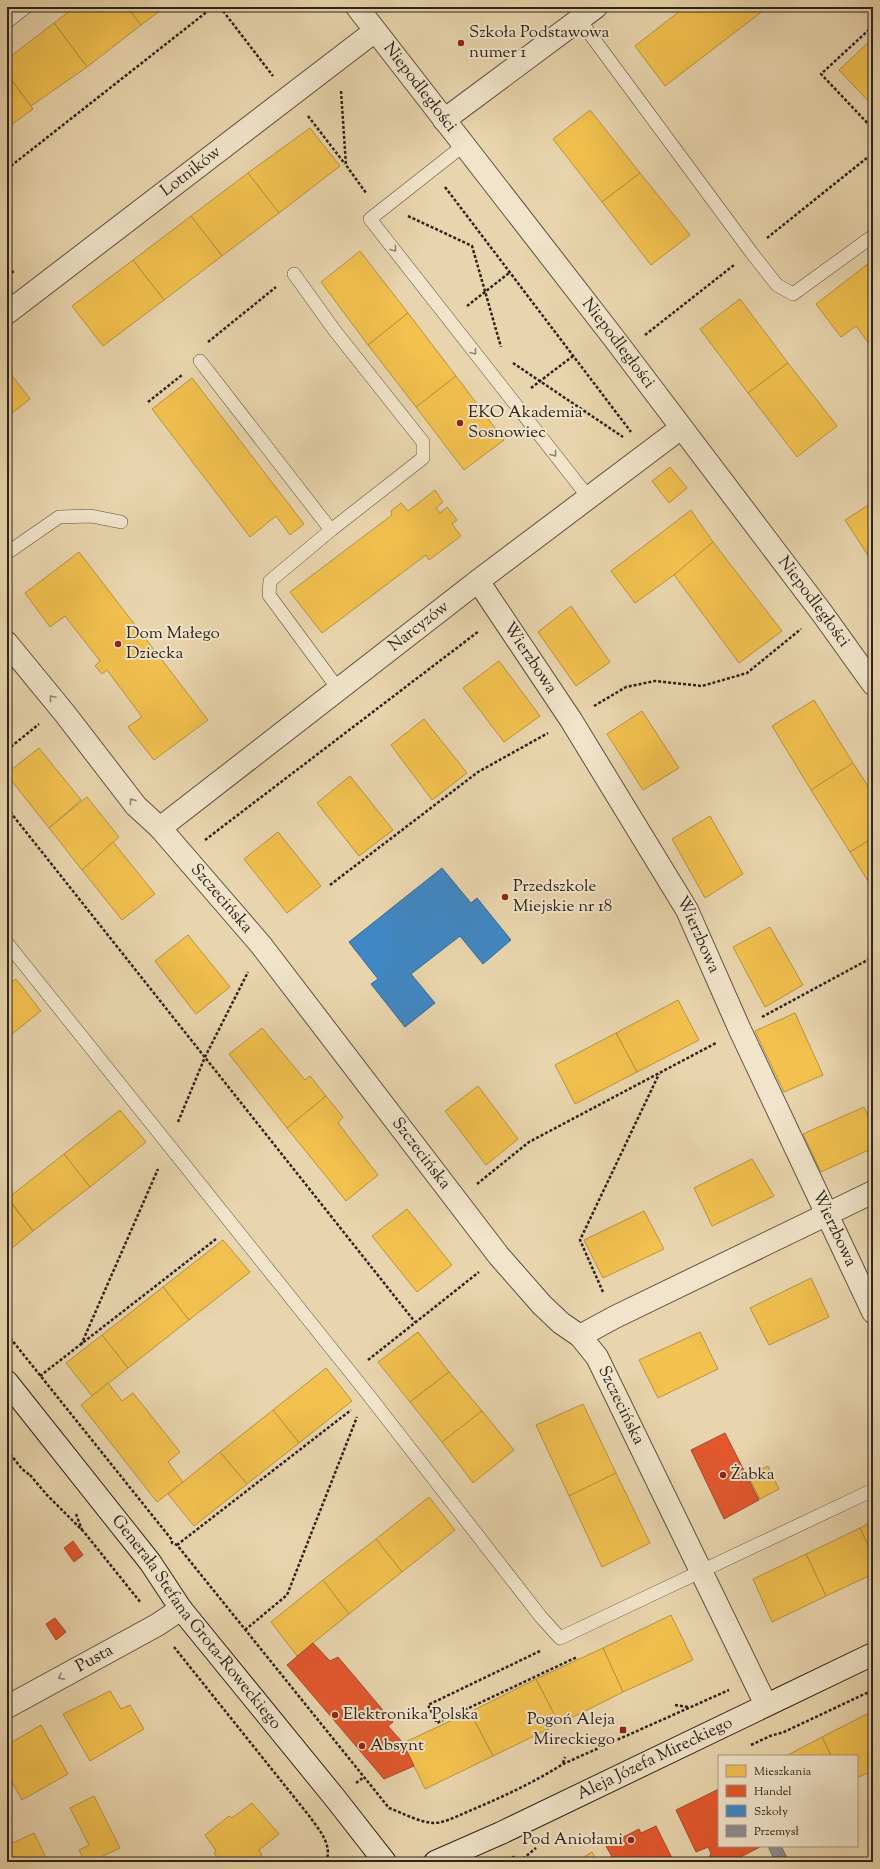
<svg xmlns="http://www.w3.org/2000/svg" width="880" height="1869" viewBox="0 0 880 1869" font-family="'Sorts Mill Goudy',serif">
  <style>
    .homes { fill: #f2c14e; stroke: #b7923f }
    .shops { fill: #e4572e; stroke: #ad4728 }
    .schools { fill: #3f88c5; stroke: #3a6a92 }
    .industry { fill: #8d8d92; stroke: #706d6e }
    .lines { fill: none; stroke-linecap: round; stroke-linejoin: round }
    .lane-casing { stroke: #5c5040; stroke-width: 14 }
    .street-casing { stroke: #5c5040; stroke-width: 24 }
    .secondary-casing { stroke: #2d231b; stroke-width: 24 }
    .path { stroke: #2d231b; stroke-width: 2.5; stroke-dasharray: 3 2; stroke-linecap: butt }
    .lane { stroke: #f1e4ca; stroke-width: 13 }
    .street { stroke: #f1e4ca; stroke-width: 22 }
    .secondary { stroke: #f1e4ca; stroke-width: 22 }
    .oneway { stroke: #8f8472 }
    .poi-dot { fill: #8f2418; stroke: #f1e4ca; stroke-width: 1.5 }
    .labels { text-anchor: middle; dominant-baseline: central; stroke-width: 4; stroke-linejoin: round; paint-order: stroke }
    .poi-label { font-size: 17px; fill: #2d231b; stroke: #f1e4ca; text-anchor: start }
    .street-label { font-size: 17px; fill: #2d231b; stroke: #f1e4ca }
  </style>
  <rect width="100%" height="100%" fill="#e9d5ad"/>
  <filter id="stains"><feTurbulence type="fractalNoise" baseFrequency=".005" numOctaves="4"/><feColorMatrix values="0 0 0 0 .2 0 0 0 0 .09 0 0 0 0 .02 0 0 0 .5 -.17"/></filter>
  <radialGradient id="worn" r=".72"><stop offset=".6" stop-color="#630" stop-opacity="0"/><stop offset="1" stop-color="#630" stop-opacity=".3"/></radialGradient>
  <!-- homes -->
  <g class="homes">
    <polygon points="75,7 127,7 141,25 87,67 54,23"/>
    <polygon points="127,7 165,7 141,25"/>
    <polygon points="685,7 768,7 665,86 635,46"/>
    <polygon points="54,23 87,67 31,106 7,74 7,59"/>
    <polygon points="873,38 873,106 839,70"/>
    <polygon points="7,74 33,109 7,128"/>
    <polygon points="590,110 640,173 602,202 553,139"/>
    <polygon points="310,128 340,166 279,213 248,173"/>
    <polygon points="248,173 279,213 222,256 191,216"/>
    <polygon points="640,173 690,235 651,265 602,202"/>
    <polygon points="191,216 222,256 164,300 133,260"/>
    <polygon points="360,251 408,313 368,345 321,282"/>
    <polygon points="133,260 164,300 103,346 72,306"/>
    <polygon points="869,263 873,269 873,349 856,326 841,337 816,304"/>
    <polygon points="740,299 788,363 748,393 700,329"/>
    <polygon points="408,313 456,376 416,407 368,345"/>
    <polygon points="788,363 837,426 797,457 748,393"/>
    <polygon points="7,369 30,399 7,417"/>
    <polygon points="456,376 504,440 464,470 416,407"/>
    <polygon points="192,378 304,524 290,535 276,516 250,537 152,409"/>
    <polygon points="670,467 687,488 669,503 652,481"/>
    <polygon points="435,490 443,502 436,508 440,513 447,507 457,520 452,524 461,536 429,560 426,555 322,633 290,592 392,515 391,511 401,503 408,511"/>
    <polygon points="873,502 873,563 845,520"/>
    <polygon points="691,510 713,542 674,575 635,603 611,571"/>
    <polygon points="713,542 782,631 739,663 674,575"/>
    <polygon points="79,552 208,720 154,760 128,727 142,717 107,670 102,674 95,666 100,661 65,616 50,627 25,593"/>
    <polygon points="571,606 610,662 576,686 538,632"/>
    <polygon points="499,661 540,716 504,742 463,688"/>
    <polygon points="814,700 853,763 811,790 772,726"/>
    <polygon points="642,711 679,768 643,790 607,734"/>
    <polygon points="424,719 467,773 432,800 391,745"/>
    <polygon points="39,748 81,800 49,828 7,775 7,773"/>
    <polygon points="853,763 873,794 873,838 850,852 811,790"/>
    <polygon points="350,776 393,830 359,856 317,803"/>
    <polygon points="87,797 119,837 82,870 49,828"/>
    <polygon points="710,816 743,874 705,898 672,839"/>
    <polygon points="278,832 321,886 287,913 244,859"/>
    <polygon points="873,838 873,889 850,852"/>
    <polygon points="113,842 155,894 122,920 82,870"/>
    <polygon points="770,927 803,985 765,1007 733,947"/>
    <polygon points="188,935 230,987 196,1014 155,961"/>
    <polygon points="16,979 41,1011 7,1038 7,986"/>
    <polygon points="678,1000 699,1040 637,1072 616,1033"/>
    <polygon points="795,1013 823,1075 784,1092 755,1031"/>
    <polygon points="262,1028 305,1080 310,1076 326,1096 287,1128 229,1054"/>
    <polygon points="616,1033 637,1072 575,1104 555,1065"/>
    <polygon points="478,1086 518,1139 486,1165 445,1111"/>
    <polygon points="326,1096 343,1117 338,1123 378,1175 346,1201 287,1128"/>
    <polygon points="864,1107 873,1126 873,1148 821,1172 803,1134"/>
    <polygon points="120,1110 146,1142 90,1187 64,1154"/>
    <polygon points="64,1154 90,1187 33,1231 8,1198"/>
    <polygon points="752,1159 774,1196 712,1226 694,1188"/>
    <polygon points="7,1198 33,1231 7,1252"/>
    <polygon points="407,1209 452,1265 417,1292 372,1236"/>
    <polygon points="644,1211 664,1249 603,1278 584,1240"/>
    <polygon points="223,1240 250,1272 189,1320 163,1287"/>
    <polygon points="811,1278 829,1317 769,1345 750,1308"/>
    <polygon points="163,1287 189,1320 128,1368 102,1335"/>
    <polygon points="418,1332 449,1372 410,1402 378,1362"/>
    <polygon points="700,1332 718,1369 658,1398 639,1360"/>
    <polygon points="102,1335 128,1368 92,1396 66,1363"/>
    <polygon points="326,1368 352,1401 299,1443 273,1410"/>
    <polygon points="449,1372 482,1411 442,1442 410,1402"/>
    <polygon points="108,1383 122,1401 133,1393 180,1452 168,1462 183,1482 157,1502 81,1405"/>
    <polygon points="583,1404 616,1473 569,1496 536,1425"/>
    <polygon points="273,1410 299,1443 247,1484 220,1452"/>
    <polygon points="482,1411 514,1450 473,1483 442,1442"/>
    <polygon points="220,1452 247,1484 194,1526 168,1494"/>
    <polygon points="768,1466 779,1489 760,1499 748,1476"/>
    <polygon points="616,1473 650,1543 602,1567 569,1496"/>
    <polygon points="429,1497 455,1530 402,1572 376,1539"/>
    <polygon points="873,1521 873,1556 860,1528"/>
    <polygon points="860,1528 873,1556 873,1574 826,1596 806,1554"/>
    <polygon points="376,1539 402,1572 349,1614 323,1580"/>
    <polygon points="806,1554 826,1596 772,1622 753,1579"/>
    <polygon points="323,1580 349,1614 297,1656 271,1622"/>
    <polygon points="671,1615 693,1660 623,1692 603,1648"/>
    <polygon points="603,1648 623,1692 559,1724 536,1679"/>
    <polygon points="536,1679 559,1724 493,1756 470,1712"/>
    <polygon points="110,1691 121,1709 130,1705 144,1729 90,1761 63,1714"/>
    <polygon points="470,1712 493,1756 425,1789 403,1743"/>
    <polygon points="869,1713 873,1719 873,1770 857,1778 857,1756 831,1756 822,1737"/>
    <polygon points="41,1725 68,1774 22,1800 7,1773 7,1745"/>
    <polygon points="822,1737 831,1756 786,1756"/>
    <polygon points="94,1796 120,1848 90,1862 85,1862 79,1850 89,1845 70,1808"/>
    <polygon points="252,1803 279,1834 259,1850 262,1855 253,1862 221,1862 214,1853 216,1851 205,1835 229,1816 232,1818"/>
    <polygon points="34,1833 47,1860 43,1862 7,1862 7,1846"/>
    <polygon points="592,1852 597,1862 575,1862"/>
  </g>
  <!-- shops -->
  <g class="shops">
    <polygon points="725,1433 759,1500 724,1519 691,1450"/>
    <polygon points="73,1541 83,1555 74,1562 64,1548"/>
    <polygon points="55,1618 66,1632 56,1640 46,1624"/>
    <polygon points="313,1643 330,1661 338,1657 393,1722 388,1726 403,1743 414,1766 384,1779 287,1665"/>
    <polygon points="719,1789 719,1846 762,1846 731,1862 717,1862 709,1858 711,1853 708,1847 696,1852 676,1810"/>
    <polygon points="656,1826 674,1862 615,1862 606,1846 639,1829 641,1833"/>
  </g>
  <!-- schools -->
  <polygon class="schools" points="442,868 471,903 477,898 511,940 483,964 460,936 411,974 435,1003 405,1027 371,984 378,979 349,942"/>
  <!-- industry -->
  <polygon class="industry" points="768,1846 781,1846 789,1862 775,1862"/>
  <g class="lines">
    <defs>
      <g id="lane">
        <polyline points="579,19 751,252 777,285 793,294 873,236"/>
        <polyline points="7,22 26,7"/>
        <polyline points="464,145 370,219 589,498"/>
        <polyline points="294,274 335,331 423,442 423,458 331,530 270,581 269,595 339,690"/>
        <polyline points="200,361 331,530"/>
        <polyline points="7,553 59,517 91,516 121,522"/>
        <polyline points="7,943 367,1393 541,1617 560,1638 873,1490"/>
      </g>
      <g id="street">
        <path id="s1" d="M357 7 613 337 822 613 873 684"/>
        <polyline points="444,120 596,7"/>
        <path id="s2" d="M7 313 375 31"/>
        <path id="s3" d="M478 581 571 720 687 910 740 1030 873 1312"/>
        <path id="s4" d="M7 643 66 715 136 806 160 828 261 945 499 1256 542 1305 561 1323 580 1336 597 1357 766 1705"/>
        <path id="s5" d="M160 828 478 581 681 428"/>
        <polyline points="580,1336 615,1317 873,1192"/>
        <path id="s6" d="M7 1707 157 1625 181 1609"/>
      </g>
      <g id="secondary">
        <path id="s7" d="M7 1382 150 1562 181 1609 335 1798 385 1862"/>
        <path id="s8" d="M435 1862 501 1833 873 1654"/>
      </g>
    </defs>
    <!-- lane casing -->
    <use href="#lane" class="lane-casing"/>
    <!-- street casing -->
    <use href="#street" class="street-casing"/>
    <!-- secondary casing -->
    <use href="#secondary" class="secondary-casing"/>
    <!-- path -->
    <g class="path">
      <polyline points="220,7 273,76"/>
      <polyline points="873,26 821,74 873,129"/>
      <polyline points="7,48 12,44"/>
      <polyline points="341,91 346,165 366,193"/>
      <polyline points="308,116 345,164"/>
      <polyline points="7,169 213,7"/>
      <polyline points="445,187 631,432"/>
      <polyline points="408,216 472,246 501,347"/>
      <polyline points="767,238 873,153"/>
      <polyline points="7,271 14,272"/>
      <polyline points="467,306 509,273"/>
      <polyline points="645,335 734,265"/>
      <polyline points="208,342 276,287"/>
      <polyline points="513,363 623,437"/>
      <polyline points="531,388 573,356"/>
      <polyline points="148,402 182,375"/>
      <polyline points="594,706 626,687 655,681 702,686 747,673 801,629"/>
      <polyline points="7,750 39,724"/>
      <polyline points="7,808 415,1322"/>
      <polyline points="205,840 479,631"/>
      <polyline points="330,885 478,772 548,733"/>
      <polyline points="762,1017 873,957"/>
      <polyline points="178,1122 205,1057 248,972"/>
      <polyline points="477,1184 529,1142 716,1043"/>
      <polyline points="603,1292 580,1240 659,1074"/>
      <path d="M7 1334 172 1540V1543L177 1545 389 1808C403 1813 420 1823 435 1823 447 1822 457 1816 467 1812 500 1798 533 1783 563 1764L729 1690"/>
      <polyline points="81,1345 158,1169"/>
      <polyline points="368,1360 479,1272"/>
      <polyline points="40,1376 216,1239"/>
      <polyline points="7,1450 22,1469 31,1476"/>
      <polyline points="30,1475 47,1495 84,1532 141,1603"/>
      <polyline points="76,1514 82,1530"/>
      <polyline points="177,1545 351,1410"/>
      <polyline points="245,1630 287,1595 357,1417"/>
      <path d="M174 1647 310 1817C319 1830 333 1845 326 1862"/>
      <polyline points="540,1651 428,1705 437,1723 577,1657"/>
      <polyline points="675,1705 688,1707"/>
      <polyline points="751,1745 770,1736 784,1732 873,1690"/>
      <polyline points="563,1763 565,1757"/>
      <polyline points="356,1783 364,1777"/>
      <polyline points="513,1856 516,1862"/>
      <polyline points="519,1862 536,1848"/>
    </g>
    <!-- lane -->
    <use href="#lane" class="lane"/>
    <!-- street -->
    <use href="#street" class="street"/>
    <!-- secondary -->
    <use href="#secondary" class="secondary"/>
  </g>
  <!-- one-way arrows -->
  <defs><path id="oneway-chevron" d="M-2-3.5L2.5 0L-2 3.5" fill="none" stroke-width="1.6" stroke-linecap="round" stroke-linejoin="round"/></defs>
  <g class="oneway">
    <use href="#oneway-chevron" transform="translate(394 249) rotate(52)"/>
    <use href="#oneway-chevron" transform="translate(474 352) rotate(52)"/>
    <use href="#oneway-chevron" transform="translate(554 454) rotate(52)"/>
    <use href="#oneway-chevron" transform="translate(52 698) rotate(-130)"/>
    <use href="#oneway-chevron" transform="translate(132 801) rotate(-128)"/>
    <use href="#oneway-chevron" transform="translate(61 1677) rotate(152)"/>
  </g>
  <!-- markers -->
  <g class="poi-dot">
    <circle cx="461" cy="43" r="4"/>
    <circle cx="460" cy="423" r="4"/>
    <circle cx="118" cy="644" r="4"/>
    <circle cx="505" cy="897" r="4"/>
    <circle cx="723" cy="1475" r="4"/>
    <circle cx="335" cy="1715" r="4"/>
    <rect x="619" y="1726" width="8" height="8" rx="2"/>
    <circle cx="362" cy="1746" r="4"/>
    <circle cx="631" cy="1840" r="4"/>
  </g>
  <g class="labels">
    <!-- poi labels -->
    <g class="poi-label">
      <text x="469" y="33">Szkoła Podstawowa<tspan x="469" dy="20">numer 1</tspan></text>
      <text x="468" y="413">EKO Akademia<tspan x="468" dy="20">Sosnowiec</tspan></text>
      <text x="126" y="634">Dom Małego<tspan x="126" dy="20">Dziecka</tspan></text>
      <text x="513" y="887">Przedszkole<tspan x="513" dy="20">Miejskie nr 18</tspan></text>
      <text x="731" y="1475">Żabka</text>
      <text x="343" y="1715">Elektronika Polska</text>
      <text x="615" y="1720" text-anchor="end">Pogoń Aleja<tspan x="615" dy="20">Mireckiego</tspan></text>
      <text x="370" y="1746">Absynt</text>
      <text x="623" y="1840" text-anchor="end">Pod Aniołami</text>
    </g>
    <!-- street labels -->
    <g class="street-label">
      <text stroke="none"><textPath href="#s1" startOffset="102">Niepodległości</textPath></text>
      <text stroke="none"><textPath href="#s2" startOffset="232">Lotników</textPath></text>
      <text stroke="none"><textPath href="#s1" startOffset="426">Niepodległości</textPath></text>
      <text stroke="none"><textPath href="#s1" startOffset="750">Niepodległości</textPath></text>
      <text stroke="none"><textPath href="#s5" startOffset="328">Narcyzów</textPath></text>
      <text stroke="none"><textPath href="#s3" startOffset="93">Wierzbowa</textPath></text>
      <text stroke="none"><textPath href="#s4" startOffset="334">Szczecińska</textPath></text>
      <text stroke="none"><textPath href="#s3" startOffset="417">Wierzbowa</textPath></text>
      <text stroke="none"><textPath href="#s4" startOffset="658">Szczecińska</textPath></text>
      <text stroke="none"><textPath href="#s3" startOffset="741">Wierzbowa</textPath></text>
      <text stroke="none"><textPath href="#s4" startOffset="982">Szczecińska</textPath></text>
      <text stroke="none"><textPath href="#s7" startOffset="306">Generała Stefana Grota-Roweckiego</textPath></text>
      <text stroke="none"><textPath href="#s6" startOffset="100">Pusta</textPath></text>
      <text stroke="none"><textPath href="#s8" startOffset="243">Aleja Józefa Mireckiego</textPath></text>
    </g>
  </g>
  <!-- margin -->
  <rect width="880" height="1869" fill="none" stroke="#e9d5ad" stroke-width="24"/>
  <rect x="8" y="8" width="864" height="1853" fill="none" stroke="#2d231b" stroke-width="2"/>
  <rect x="12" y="12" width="856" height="1845" fill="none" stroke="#2d231b"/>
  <!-- legend -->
  <rect x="718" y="1755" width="140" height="92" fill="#f1e4ca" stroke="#a39784"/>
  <rect x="726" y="1765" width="20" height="12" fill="#f2c14e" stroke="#a39784"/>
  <text x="754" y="1775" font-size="12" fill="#2d231b">Mieszkania</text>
  <rect x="726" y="1785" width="20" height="12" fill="#e4572e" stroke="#a39784"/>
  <text x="754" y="1795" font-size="12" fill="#2d231b">Handel</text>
  <rect x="726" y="1805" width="20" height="12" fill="#3f88c5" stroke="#a39784"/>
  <text x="754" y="1815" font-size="12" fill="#2d231b">Szkoły</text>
  <rect x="726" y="1825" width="20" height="12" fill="#8d8d92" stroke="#a39784"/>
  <text x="754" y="1835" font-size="12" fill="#2d231b">Przemysł</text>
  <rect width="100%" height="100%" filter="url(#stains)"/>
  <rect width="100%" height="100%" fill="url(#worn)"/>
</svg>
